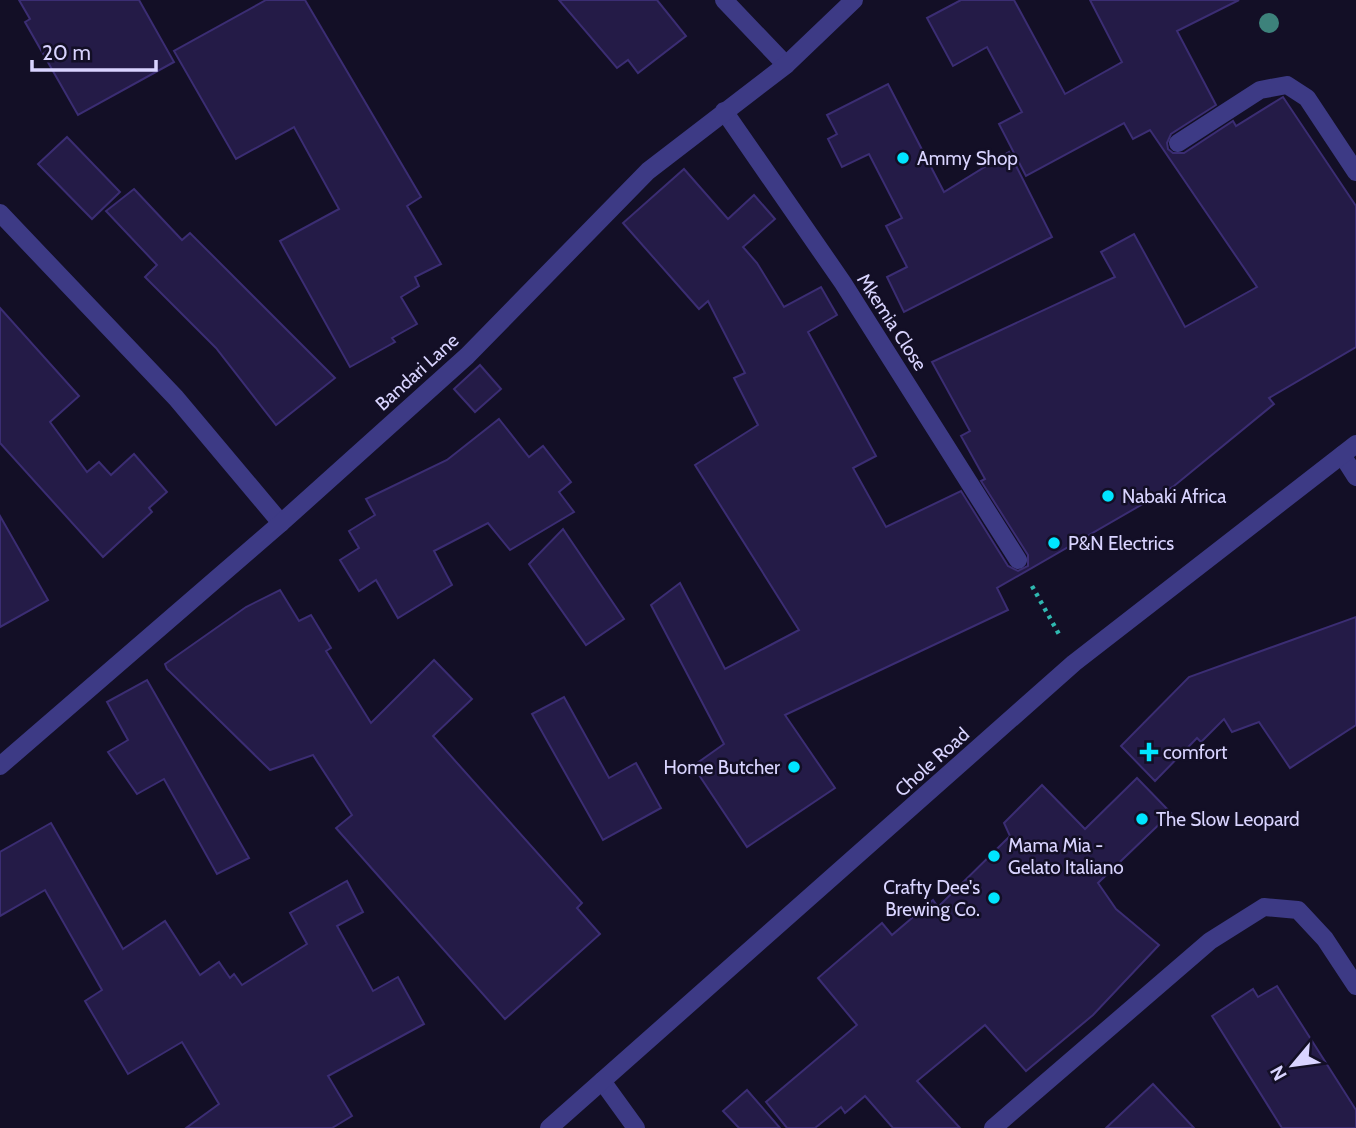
<svg xmlns="http://www.w3.org/2000/svg" width="1356" height="1128" viewBox="0 0 1356 1128" font-family="Cabin,sans-serif">
  <style>
    .building { fill: #241b47; stroke: #3b2d73; stroke-width: 2 }
    .lines { fill: none; stroke-linecap: round; stroke-linejoin: round }
    .path { stroke: #2fb8b0; stroke-width: 4.5; stroke-dasharray: 3.5 5; stroke-linecap: butt }
    .minor { stroke: #3d3a85; stroke-width: 18 }
    .tree { fill: #3d827b }
    .poi-dot { fill: #00e5ff; stroke: #130f26; stroke-width: 2.5 }
    .labels { text-anchor: middle; dominant-baseline: central; stroke-width: 5; stroke-linejoin: round; paint-order: stroke }
    .poi-label { font-size: 19px; fill: #d9d4ff; stroke: #130f26; text-anchor: start }
    .street-label { font-size: 19px; fill: #d9d4ff; stroke: #130f26 }
  </style>
  <rect width="100%" height="100%" fill="#130f26"/>
  <!-- building -->
  <g class="building">
    <polygon points="19,0 139,0 174,62 78,115 25,22 30,19"/>
    <polygon points="266,0 305,0 421,197 407,206 441,264 415,277 419,286 401,297 417,324 392,338 395,342 350,367 280,241 339,209 294,127 236,159 174,51"/>
    <polygon points="559,0 657,0 686,36 638,73 628,60 617,68"/>
    <polygon points="961,0 1014,0 1065,94 1122,62 1090,0 1239,0 1177,31 1216,105 1171,134 1167,143 1168,149 1173,153 1184,153 1233,121 1236,126 1283,97 1356,206 1356,347 1269,398 1274,404 1174,486 997,588 1008,610 785,715 835,788 747,847 693,766 724,744 651,605 680,583 725,669 799,630 695,465 758,425 734,378 745,373 708,301 699,309 623,223 684,169 728,219 754,195 775,219 743,247 757,263 784,307 821,287 837,315 808,332 876,456 853,468 886,527 961,491 1008,566 1018,571 1028,566 1028,555 981,481 985,479 961,436 970,431 932,362 1115,277 1101,252 1134,234 1185,327 1257,287 1150,130 1133,139 1124,123 1026,176 999,124 1022,112 987,47 953,66 927,18"/>
    <polygon points="888,84 944,192 1009,152 1052,237 904,312 887,277 907,267 886,226 902,218 869,154 842,167 828,139 837,134 827,115"/>
    <polygon points="67,137 120,192 92,219 38,164"/>
    <polygon points="134,189 182,240 190,233 335,378 276,425 216,348 145,277 157,265 106,211"/>
    <polygon points="0,308 79,396 50,422 87,472 99,462 111,475 134,454 167,492 149,508 152,512 103,557 0,443"/>
    <polygon points="480,365 501,389 475,412 454,389"/>
    <polygon points="499,419 529,457 543,446 571,482 559,492 574,512 510,550 488,523 434,551 452,585 398,618 376,580 359,591 340,560 359,548 349,531 375,515 366,499 447,460"/>
    <polygon points="0,516 48,600 0,627"/>
    <polygon points="563,529 624,619 586,645 529,564"/>
    <polygon points="280,590 299,621 311,615 331,648 326,651 371,723 434,660 472,699 433,736 582,903 577,908 600,934 505,1019 336,828 352,815 313,755 270,770 167,669 165,664 246,607"/>
    <polygon points="1356,617 1356,725 1290,768 1259,722 1232,732 1224,719 1201,742 1197,738 1155,781 1121,746 1189,677"/>
    <polygon points="147,680 249,858 217,874 164,779 137,794 108,752 128,740 107,702"/>
    <polygon points="564,697 609,778 636,763 661,808 603,840 532,714"/>
    <polygon points="1137,778 1171,813 1098,883 1116,909 1159,945 1093,1015 1026,1071 985,1025 917,1081 960,1128 893,1128 865,1096 845,1113 841,1107 815,1128 787,1128 766,1102 857,1025 818,978 882,923 892,935 933,900 938,907 1010,836 1004,823 1042,785 1085,829"/>
    <polygon points="51,823 123,949 165,921 200,975 219,962 230,978 234,974 242,985 307,944 290,913 347,881 363,912 337,926 373,991 398,977 424,1024 328,1076 352,1116 332,1128 186,1128 219,1104 182,1042 128,1074 85,1001 102,990 45,890 0,916 0,852"/>
    <polygon points="1277,986 1356,1110 1356,1128 1282,1128 1212,1016 1253,989 1258,997"/>
    <polygon points="1153,1084 1194,1128 1106,1128"/>
    <polygon points="747,1090 780,1128 739,1128 723,1111"/>
  </g>
  <g class="lines">
    <!-- path -->
    <polyline class="path" points="1032,586 1060,636"/>
    <!-- minor -->
    <g class="minor">
      <polyline points="724,0 786,65"/>
      <polyline points="724,111 843,283 1018,560"/>
      <polyline points="1178,143 1260,90 1287,85 1307,98 1356,172"/>
      <polyline points="0,213 176,398 281,523"/>
      <polyline points="1342,455 1356,477"/>
      <polyline points="0,766 281,523 467,356 648,171 786,65 854,0"/>
      <polyline points="602,1081 636,1128"/>
      <polyline points="549,1128 1074,663 1356,444"/>
      <polyline points="993,1128 1210,941 1264,907 1298,910 1325,939 1356,986"/>
    </g>
  </g>
  <!-- trees -->
  <circle class="tree" cx="1269" cy="23" r="10"/>
  <!-- markers -->
  <g class="poi-dot">
    <circle cx="903" cy="158" r="7"/>
    <circle cx="1108" cy="496" r="7"/>
    <circle cx="1054" cy="543" r="7"/>
    <path d="M1145.5 741.5h7v7h7v7h-7v7h-7v-7h-7v-7h7z"/>
    <circle cx="794" cy="767" r="7"/>
    <circle cx="1142" cy="819" r="7"/>
    <circle cx="994" cy="856" r="7"/>
    <circle cx="994" cy="898" r="7"/>
  </g>
  <g class="labels">
    <!-- poi labels -->
    <g class="poi-label">
      <text x="917" y="158">Ammy Shop</text>
      <text x="1122" y="496">Nabaki Africa</text>
      <text x="1068" y="543">P&amp;N Electrics</text>
      <text x="1163" y="752">comfort</text>
      <text x="780" y="767" text-anchor="end">Home Butcher</text>
      <text x="1156" y="819">The Slow Leopard</text>
      <text x="1008" y="845">Mama Mia -<tspan x="1008" dy="22">Gelato Italiano</tspan></text>
      <text x="980" y="887" text-anchor="end">Crafty Dee's<tspan x="980" dy="22">Brewing Co.</tspan></text>
    </g>
    <!-- street labels -->
    <g class="street-label">
      <text transform="translate(892 322) rotate(57)">Mkemia Close</text>
      <text transform="translate(417 372) rotate(-42)">Bandari Lane</text>
      <text transform="translate(932 762) rotate(-42)">Chole Road</text>
    </g>
  </g>
  <!-- north arrow -->
  <g transform="translate(1293 1065) rotate(241)" stroke="#130f26" stroke-width="5" paint-order="stroke">
  <path d="M0-5L12 26L0 18L-12 26Z" fill="#d9d4ff"/>
  <text y="-10" font-size="19" font-weight="bold" text-anchor="middle" fill="#d9d4ff">N</text>
  </g>
  <!-- scale -->
  <path d="M32 60v10h124v-10" fill="none" stroke="#d9d4ff" stroke-width="3.5"/>
  <text x="42" y="60" font-size="21" fill="#d9d4ff" stroke="#130f26" stroke-width="5" paint-order="stroke">20 m</text>
</svg>
